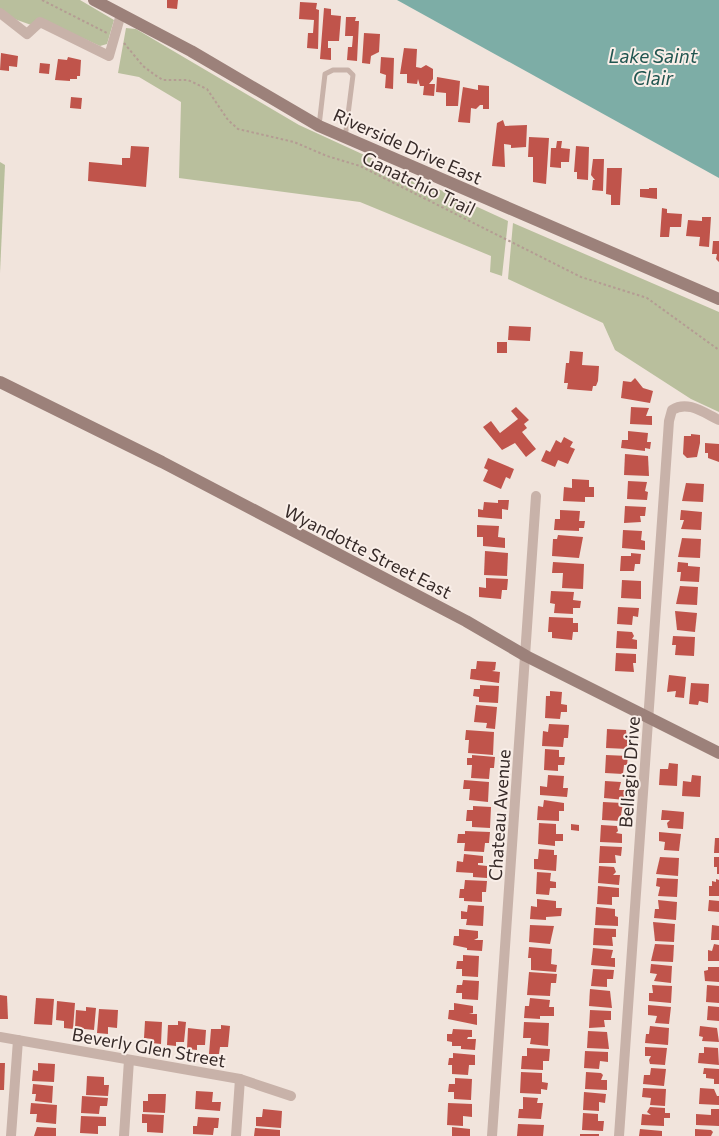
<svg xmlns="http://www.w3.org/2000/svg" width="719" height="1136" viewBox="0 0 719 1136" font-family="Commissioner,sans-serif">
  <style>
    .green { fill: #b9bf9d }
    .water { fill: #7dada6 }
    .building { fill: #c0544b }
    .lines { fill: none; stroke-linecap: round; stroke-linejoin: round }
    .path { stroke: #b49c93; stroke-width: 2; stroke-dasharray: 2.5 2.5; stroke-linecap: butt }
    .lane { stroke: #c8b2a9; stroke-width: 5 }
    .street { stroke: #c8b2a9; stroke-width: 10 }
    .secondary { stroke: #9c817a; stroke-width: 12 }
    .labels { text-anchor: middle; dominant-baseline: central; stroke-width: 4; stroke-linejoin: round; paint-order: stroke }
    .street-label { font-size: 18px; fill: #362a28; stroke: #f9eee8 }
    .water-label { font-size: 19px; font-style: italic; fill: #205550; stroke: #f9eee8 }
  </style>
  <rect width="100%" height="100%" fill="#f1e4dc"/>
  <!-- green -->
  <g class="green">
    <polygon points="0,0 80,0 114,20 107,44 100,46 47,22 34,26 6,16 0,10"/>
    <polygon points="126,28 136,29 299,125 508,221 502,276 490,272 491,256 360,202 179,178 181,102 139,77 118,73"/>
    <polygon points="0,162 5,165 0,273"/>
    <polygon points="513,223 719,312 719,412 691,399 615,350 603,323 508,279"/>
  </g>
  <!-- water -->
  <polygon class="water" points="397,0 719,0 719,178"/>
  <!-- building -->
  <g class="building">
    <polygon points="167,0 178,0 177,9 167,8"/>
    <polygon points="300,2 317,3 316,9 319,10 318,49 307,48 308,33 313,33 314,20 299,19"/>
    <polygon points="324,8 331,9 331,15 341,16 339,41 328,41 328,48 331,48 331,60 320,59"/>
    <polygon points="346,17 356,17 355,21 359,21 357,61 347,60 348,47 352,47 353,36 345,36"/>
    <polygon points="364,33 380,34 379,52 371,56 370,64 362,63"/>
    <polygon points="404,48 417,49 416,67 421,68 426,65 433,69 433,79 429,84 435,84 434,96 423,95 424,86 420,86 418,79 417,84 407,83 407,74 400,74"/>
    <polygon points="1,53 18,56 17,67 9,66 9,71 0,70"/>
    <polygon points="68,57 81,60 80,76 77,76 77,79 70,79 70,81 55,80 58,59 67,60"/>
    <polygon points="381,57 394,58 393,89 385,88 386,75 380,73"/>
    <polygon points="40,63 50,64 49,74 39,73"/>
    <polygon points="437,77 460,81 458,106 446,106 446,93 436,92"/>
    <polygon points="478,85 489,86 489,109 483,109 483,105 480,105 476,109 471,108 470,123 458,122 463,87 478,90"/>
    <polygon points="71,97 82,98 81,109 70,108"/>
    <polygon points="503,120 505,126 527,125 526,147 511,148 511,145 504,144 505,167 492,166 497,123"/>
    <polygon points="529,137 549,138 546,184 533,182 533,157 528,157"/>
    <polygon points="557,141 562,141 561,148 570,149 569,162 561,162 561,168 550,167 551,148 556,148"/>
    <polygon points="131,146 149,147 146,187 88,181 89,162 122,165 122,158 130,158"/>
    <polygon points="576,146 589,147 588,180 577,179 577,172 574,172"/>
    <polygon points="593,159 604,159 603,191 592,190 593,180 595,180 591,175"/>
    <polygon points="607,168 622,168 620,205 611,205 611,195 606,194"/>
    <polygon points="649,188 657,188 657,199 640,197 640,189 649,189"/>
    <polygon points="662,208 667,209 667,213 682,214 681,227 670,227 669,237 660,237"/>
    <polygon points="702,217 711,217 709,247 699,246 700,237 686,236 688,220 702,221"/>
    <polygon points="713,241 719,241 719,262 716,259 717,254 712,254"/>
    <polygon points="509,326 531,327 530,341 508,340"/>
    <rect x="497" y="342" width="10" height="11"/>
    <polygon points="570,351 583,352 582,365 599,366 598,381 596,386 593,386 592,391 567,389 568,383 564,383 566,363 569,363"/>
    <polygon points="635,378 643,388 653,391 650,403 621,398 623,381 631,382"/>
    <polygon points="516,407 529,420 524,424 527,428 522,432 536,449 526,457 515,443 502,450 483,427 491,421 500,433 518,419 511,411"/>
    <polygon points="631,407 649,408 646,416 652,416 652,425 630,424"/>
    <polygon points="628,431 648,433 647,442 651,442 650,449 645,448 645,451 621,448 622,440 628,440"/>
    <polygon points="691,434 700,435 700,443 697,457 687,458 683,454 684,436 691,436"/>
    <polygon points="564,437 573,442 570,447 575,449 568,464 558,460 555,467 541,461 546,450 550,452 556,440 561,443"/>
    <polygon points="705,443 719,444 719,462 708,458 708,453 705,453"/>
    <polygon points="625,454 648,456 649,476 624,475"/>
    <polygon points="488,458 514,469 510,479 506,477 501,489 483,481 488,470 484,468"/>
    <polygon points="572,479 589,480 589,487 594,487 594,497 585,497 585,502 563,501 564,487 572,488"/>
    <polygon points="628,481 647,482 645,491 648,492 647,500 627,499"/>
    <polygon points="686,483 704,484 703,502 682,501"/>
    <polygon points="498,500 509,500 508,510 502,509 502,519 478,517 478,509 483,510 484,502 498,503"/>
    <polygon points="625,506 646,507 645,516 640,516 641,522 624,523"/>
    <polygon points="560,510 580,511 579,521 585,521 584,528 579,528 579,531 554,530 555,519 560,519"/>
    <polygon points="681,510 702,512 701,530 681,529 684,520 680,520"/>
    <polygon points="477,525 499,526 498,537 505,538 505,548 483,546 483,537 477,537"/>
    <polygon points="623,530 642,531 641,540 645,541 645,550 622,548"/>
    <polygon points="558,535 583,537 579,558 552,556 553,539 557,539"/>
    <polygon points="682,538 701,539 700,558 678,557"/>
    <polygon points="485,551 508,553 507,576 484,575"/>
    <polygon points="631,553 641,554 640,564 635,564 634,571 620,571 621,556 631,556"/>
    <polygon points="553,562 584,564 583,589 562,588 563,573 552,573"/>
    <polygon points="678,562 688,563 688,566 700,567 699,582 680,581 681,572 677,572"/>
    <polygon points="486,578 508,579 507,590 502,590 501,599 479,597 479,587 486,588"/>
    <polygon points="622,580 641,581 641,599 621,598"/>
    <polygon points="680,586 698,587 697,605 676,604"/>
    <polygon points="551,591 574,592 573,600 581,601 580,608 573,608 573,614 554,613 555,604 550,603"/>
    <polygon points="618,607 639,608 638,617 633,616 632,625 617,624"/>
    <polygon points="675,611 697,613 695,632 677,630"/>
    <polygon points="549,617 573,618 573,623 578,623 578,632 573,632 572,640 552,638 552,632 548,632"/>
    <polygon points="617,631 632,632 634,636 632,639 637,640 637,649 616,648"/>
    <polygon points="673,636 695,637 694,656 675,655 676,645 672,645"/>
    <polygon points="616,653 636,654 636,663 633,663 634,672 615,671"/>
    <polygon points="477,661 496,662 495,670 492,671 500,672 499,683 470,679 471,669 476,669"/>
    <polygon points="669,675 686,677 684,698 675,697 676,691 667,692"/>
    <polygon points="691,683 709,684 708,703 699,701 698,705 689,704"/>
    <polygon points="480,685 499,686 498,703 479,702 479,697 473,696 474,689 480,689"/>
    <polygon points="550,691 562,692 561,704 567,705 567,712 561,712 560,719 545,718 546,696 550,696"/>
    <polygon points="476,705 497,707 495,729 486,728 487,723 474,722"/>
    <polygon points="549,724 569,725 568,738 564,738 563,747 542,746 543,731 548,732"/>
    <polygon points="607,729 626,730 628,749 606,748"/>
    <polygon points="466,730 494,732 493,755 468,753 469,740 465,740"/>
    <polygon points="545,749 559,750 559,757 565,757 564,765 558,765 558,771 544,770"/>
    <polygon points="472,755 495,757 494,768 490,768 489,779 471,778 472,765 467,765 467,758 472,758"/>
    <polygon points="606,755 628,756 627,765 624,765 623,774 605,773"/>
    <polygon points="669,763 678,764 677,786 659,785 660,769 668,769"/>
    <polygon points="548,775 564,776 563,788 568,788 567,797 540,795 540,786 547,787"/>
    <polygon points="692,775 701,776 700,797 682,796 683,781 691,782"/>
    <polygon points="464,780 489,782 488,802 469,800 470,789 463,789"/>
    <polygon points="605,781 621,782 619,790 626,790 625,800 604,798"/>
    <polygon points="544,800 564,803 564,811 559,811 559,821 537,820 538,806 543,807"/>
    <polygon points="603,802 623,803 620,821 602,820"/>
    <polygon points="473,806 491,807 490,828 472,827 472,821 466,821 467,810 473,810"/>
    <polygon points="662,810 684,812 683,829 668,828 667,823 670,820 661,820"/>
    <polygon points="539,823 556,824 556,834 563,834 563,841 555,841 555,846 538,844"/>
    <polygon points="571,824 579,825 579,831 571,830"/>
    <polygon points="601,825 617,826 618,831 616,833 622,834 622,843 600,842"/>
    <polygon points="465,831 490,832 489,843 485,843 484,852 464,851 465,843 457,843 458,834 465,834"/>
    <polygon points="659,832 681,834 679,851 664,850 665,842 659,841"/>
    <polygon points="715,838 719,838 719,853 714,853"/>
    <polygon points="600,846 622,847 621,856 615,855 616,863 599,863"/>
    <polygon points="539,849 554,850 554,855 557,855 556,871 534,869 534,859 538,859"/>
    <polygon points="464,854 483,856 483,863 478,863 478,865 487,866 487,878 473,877 473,873 456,872 457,861 463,862"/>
    <polygon points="660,857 679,858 678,876 656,874"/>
    <polygon points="714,857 719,857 719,874 717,874 717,867 714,867"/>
    <polygon points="599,866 614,867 616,872 613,875 620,875 619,885 598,883"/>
    <polygon points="537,872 551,873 550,881 556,882 556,888 550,888 549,895 536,894"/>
    <polygon points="657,878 678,879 677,897 658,896 660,887 656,886"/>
    <polygon points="716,879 719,880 719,896 709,896 709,886 712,886 712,881 716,882"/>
    <polygon points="465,880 487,881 486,892 482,892 482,902 464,901 464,898 459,898 460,889 464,889"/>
    <polygon points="598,886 619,888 619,897 612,897 612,905 597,904"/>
    <polygon points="537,899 556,901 556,908 562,908 561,916 546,917 546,920 530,919 531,906 537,907"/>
    <polygon points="658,900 677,902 676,920 654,918 655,909 659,909"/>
    <polygon points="709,900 719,901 719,912 708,911"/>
    <polygon points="468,905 484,906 483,926 466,925 467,919 461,919 461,911 467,912"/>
    <polygon points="596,907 615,909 615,916 618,917 618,926 595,925"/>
    <polygon points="653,922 675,924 674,942 655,941"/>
    <polygon points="530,925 554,926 550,944 529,942"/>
    <polygon points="712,925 719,926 719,940 711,940"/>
    <polygon points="594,928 616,929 616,937 612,937 613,946 593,945"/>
    <polygon points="459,929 478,931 478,938 474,940 483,940 482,951 467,950 467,948 453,945 454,936 459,936"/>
    <polygon points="655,944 674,945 673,962 651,961"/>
    <polygon points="714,944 719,945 719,961 708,961 708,950 712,951"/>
    <polygon points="529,947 552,949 551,964 557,965 556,972 531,970 531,958 528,958"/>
    <polygon points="593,948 613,950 611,958 615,958 615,967 591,965"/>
    <polygon points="463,955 479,956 478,977 462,976 462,969 456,969 457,961 463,961"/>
    <polygon points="651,964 672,966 671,983 654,981 657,974 650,973"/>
    <polygon points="708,967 719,967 719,982 705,981 704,971 708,970"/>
    <polygon points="593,969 614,970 613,979 607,979 607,987 591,986"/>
    <polygon points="529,972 557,974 556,983 551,983 550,996 527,995"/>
    <polygon points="463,980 479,981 478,1000 462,999 462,993 456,993 457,985 462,985"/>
    <polygon points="652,985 672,986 671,1003 649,1001 649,993 653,993"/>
    <polygon points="707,985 719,986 719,1003 706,1002"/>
    <polygon points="590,989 610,991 612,1008 589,1006"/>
    <polygon points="0,995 7,996 8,1019 0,1019"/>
    <polygon points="36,998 54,999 52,1025 34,1024"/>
    <polygon points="530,998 550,1000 549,1007 554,1007 554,1016 540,1016 540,1019 524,1018 525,1006 529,1006"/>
    <polygon points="57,1001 75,1003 73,1029 64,1028 64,1021 56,1020"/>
    <polygon points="454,1003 473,1006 473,1013 469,1014 477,1014 477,1025 448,1019 449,1010 454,1010"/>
    <polygon points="648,1005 671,1007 669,1024 655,1023 657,1016 648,1015"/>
    <polygon points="708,1006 719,1007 719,1021 707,1020"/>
    <polygon points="86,1007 96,1008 94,1030 75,1028 76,1010 86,1011"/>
    <polygon points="99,1009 118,1010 117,1028 108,1027 108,1034 97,1033"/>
    <polygon points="590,1010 611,1011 611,1020 604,1020 605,1027 589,1028"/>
    <polygon points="145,1021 162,1022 161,1044 152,1043 152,1039 144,1038"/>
    <polygon points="178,1021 186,1022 184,1042 176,1042 176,1046 167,1045 168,1025 178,1025"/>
    <polygon points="524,1022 549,1023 548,1046 530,1044 531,1038 523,1038"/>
    <polygon points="221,1025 230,1026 228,1047 220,1047 219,1054 209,1054 211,1029 221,1029"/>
    <polygon points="650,1026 669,1028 668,1045 645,1043 646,1034 649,1034"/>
    <polygon points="700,1026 717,1028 719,1042 702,1041 703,1037 699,1036"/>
    <polygon points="188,1028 206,1030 205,1045 197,1045 197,1050 187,1049"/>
    <polygon points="453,1029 472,1030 472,1037 468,1037 467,1039 476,1039 475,1050 461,1049 461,1046 452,1046 452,1042 447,1041 447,1034 452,1034"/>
    <polygon points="588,1031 607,1032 609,1049 587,1048"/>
    <polygon points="645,1047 667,1048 665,1065 650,1064 649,1060 651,1056 645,1056"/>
    <polygon points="704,1047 718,1048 719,1065 698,1063 699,1053 704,1053"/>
    <polygon points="527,1048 550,1049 549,1061 543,1061 543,1070 521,1069 522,1056 527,1056"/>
    <polygon points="585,1051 608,1052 608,1062 600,1061 599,1069 584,1068"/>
    <polygon points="453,1053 475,1055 475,1065 469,1065 468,1075 452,1074 452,1065 448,1065 449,1058 453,1058"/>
    <polygon points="0,1063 5,1063 4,1090 0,1090"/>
    <polygon points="38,1063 55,1064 54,1082 32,1081 33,1070 38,1071"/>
    <polygon points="651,1068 666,1069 664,1086 643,1084 644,1075 650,1075"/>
    <polygon points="704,1068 719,1069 719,1084 714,1084 714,1079 706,1078 706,1074 703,1074"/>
    <polygon points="521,1072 542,1073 542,1082 548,1083 547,1090 541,1089 541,1094 520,1093"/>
    <polygon points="586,1072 601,1073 603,1075 601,1080 607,1080 607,1090 585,1089"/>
    <polygon points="87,1076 104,1077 104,1085 109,1085 108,1096 86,1095"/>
    <polygon points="455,1078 472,1079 471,1100 454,1099 454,1092 448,1092 449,1084 455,1084"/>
    <polygon points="33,1084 53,1086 52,1103 35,1101 36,1094 32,1094"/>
    <polygon points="643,1088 666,1089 665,1106 650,1105 651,1098 642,1097"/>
    <polygon points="700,1088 714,1089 717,1096 719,1096 719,1105 699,1104"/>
    <polygon points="196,1091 213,1092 212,1102 221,1102 220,1111 195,1109"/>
    <polygon points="584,1092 606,1094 605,1103 599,1102 599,1111 583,1110"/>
    <polygon points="148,1094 166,1094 165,1113 143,1112 143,1101 148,1101"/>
    <polygon points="82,1096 108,1098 107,1106 100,1106 99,1114 81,1113"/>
    <polygon points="523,1097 538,1098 537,1103 543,1103 541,1119 518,1118 519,1109 523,1109"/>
    <polygon points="31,1103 57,1105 56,1124 36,1122 37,1114 30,1114"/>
    <polygon points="448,1103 472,1104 472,1117 463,1116 463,1126 447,1125"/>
    <polygon points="650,1107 665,1108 665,1113 670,1113 670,1118 664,1118 664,1126 641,1125 642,1114 651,1115 647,1112"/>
    <polygon points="263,1109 282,1111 281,1128 256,1126 256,1117 262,1117"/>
    <polygon points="711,1109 719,1109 719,1126 696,1125 696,1114 711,1115"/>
    <polygon points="583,1113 598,1114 598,1121 604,1121 603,1131 582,1130"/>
    <polygon points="142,1114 164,1115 163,1133 147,1132 147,1123 142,1123"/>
    <polygon points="81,1116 106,1117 106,1126 98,1126 98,1134 80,1133"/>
    <polygon points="198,1117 219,1118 218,1128 214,1128 213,1135 193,1134 193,1126 197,1126"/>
    <polygon points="518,1124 544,1125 543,1136 517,1136"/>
    <polygon points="37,1127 56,1128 56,1136 34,1136"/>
    <polygon points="452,1127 470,1129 470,1136 452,1136"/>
    <polygon points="255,1128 280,1130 280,1136 254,1136"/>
    <polygon points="640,1129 662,1131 662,1136 639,1136"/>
    <polygon points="695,1129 711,1130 713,1132 711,1136 695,1136"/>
    <rect x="580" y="1134" width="19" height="2"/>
  </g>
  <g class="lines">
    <!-- path -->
    <g class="path">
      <polyline points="42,0 107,33"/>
      <polyline points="124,43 143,66 155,75 163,80 188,80 207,89 228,120 238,129 294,142 327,156 360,166 581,277 647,298 719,350"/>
    </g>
    <!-- lane -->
    <polyline class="lane" points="319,126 325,74 333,70 348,70 353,75 345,138"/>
    <!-- street -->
    <g class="street">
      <polyline points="0,13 27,34 40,22 109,56 121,14"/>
      <polyline points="0,1037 240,1079 291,1096"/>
      <polyline points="11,1136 18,1040"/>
      <polyline points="124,1136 129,1060"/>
      <polyline points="236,1136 240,1079"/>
      <polyline points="492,1136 536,496"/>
      <path d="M619 1136 669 421 672 410C688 400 704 413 719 420"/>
    </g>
    <!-- secondary -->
    <g class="secondary">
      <polyline points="94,0 191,51 319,126 719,299"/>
      <polyline points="0,382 162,462 466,621 526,656 719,753"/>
    </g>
  </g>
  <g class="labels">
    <!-- street labels -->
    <g class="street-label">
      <text transform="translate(408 146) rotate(24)">Riverside Drive East</text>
      <text transform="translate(419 183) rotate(26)">Ganatchio Trail</text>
      <text transform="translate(368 551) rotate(27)">Wyandotte Street East</text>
      <text transform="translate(629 772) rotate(-86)">Bellagio Drive</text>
      <text transform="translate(499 815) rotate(-86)">Chateau Avenue</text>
      <text transform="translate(149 1047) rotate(10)">Beverly Glen Street</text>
    </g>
    <!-- water labels -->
    <g class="water-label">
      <text x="653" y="55">Lake Saint<tspan x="653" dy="22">Clair</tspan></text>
    </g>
  </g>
</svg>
